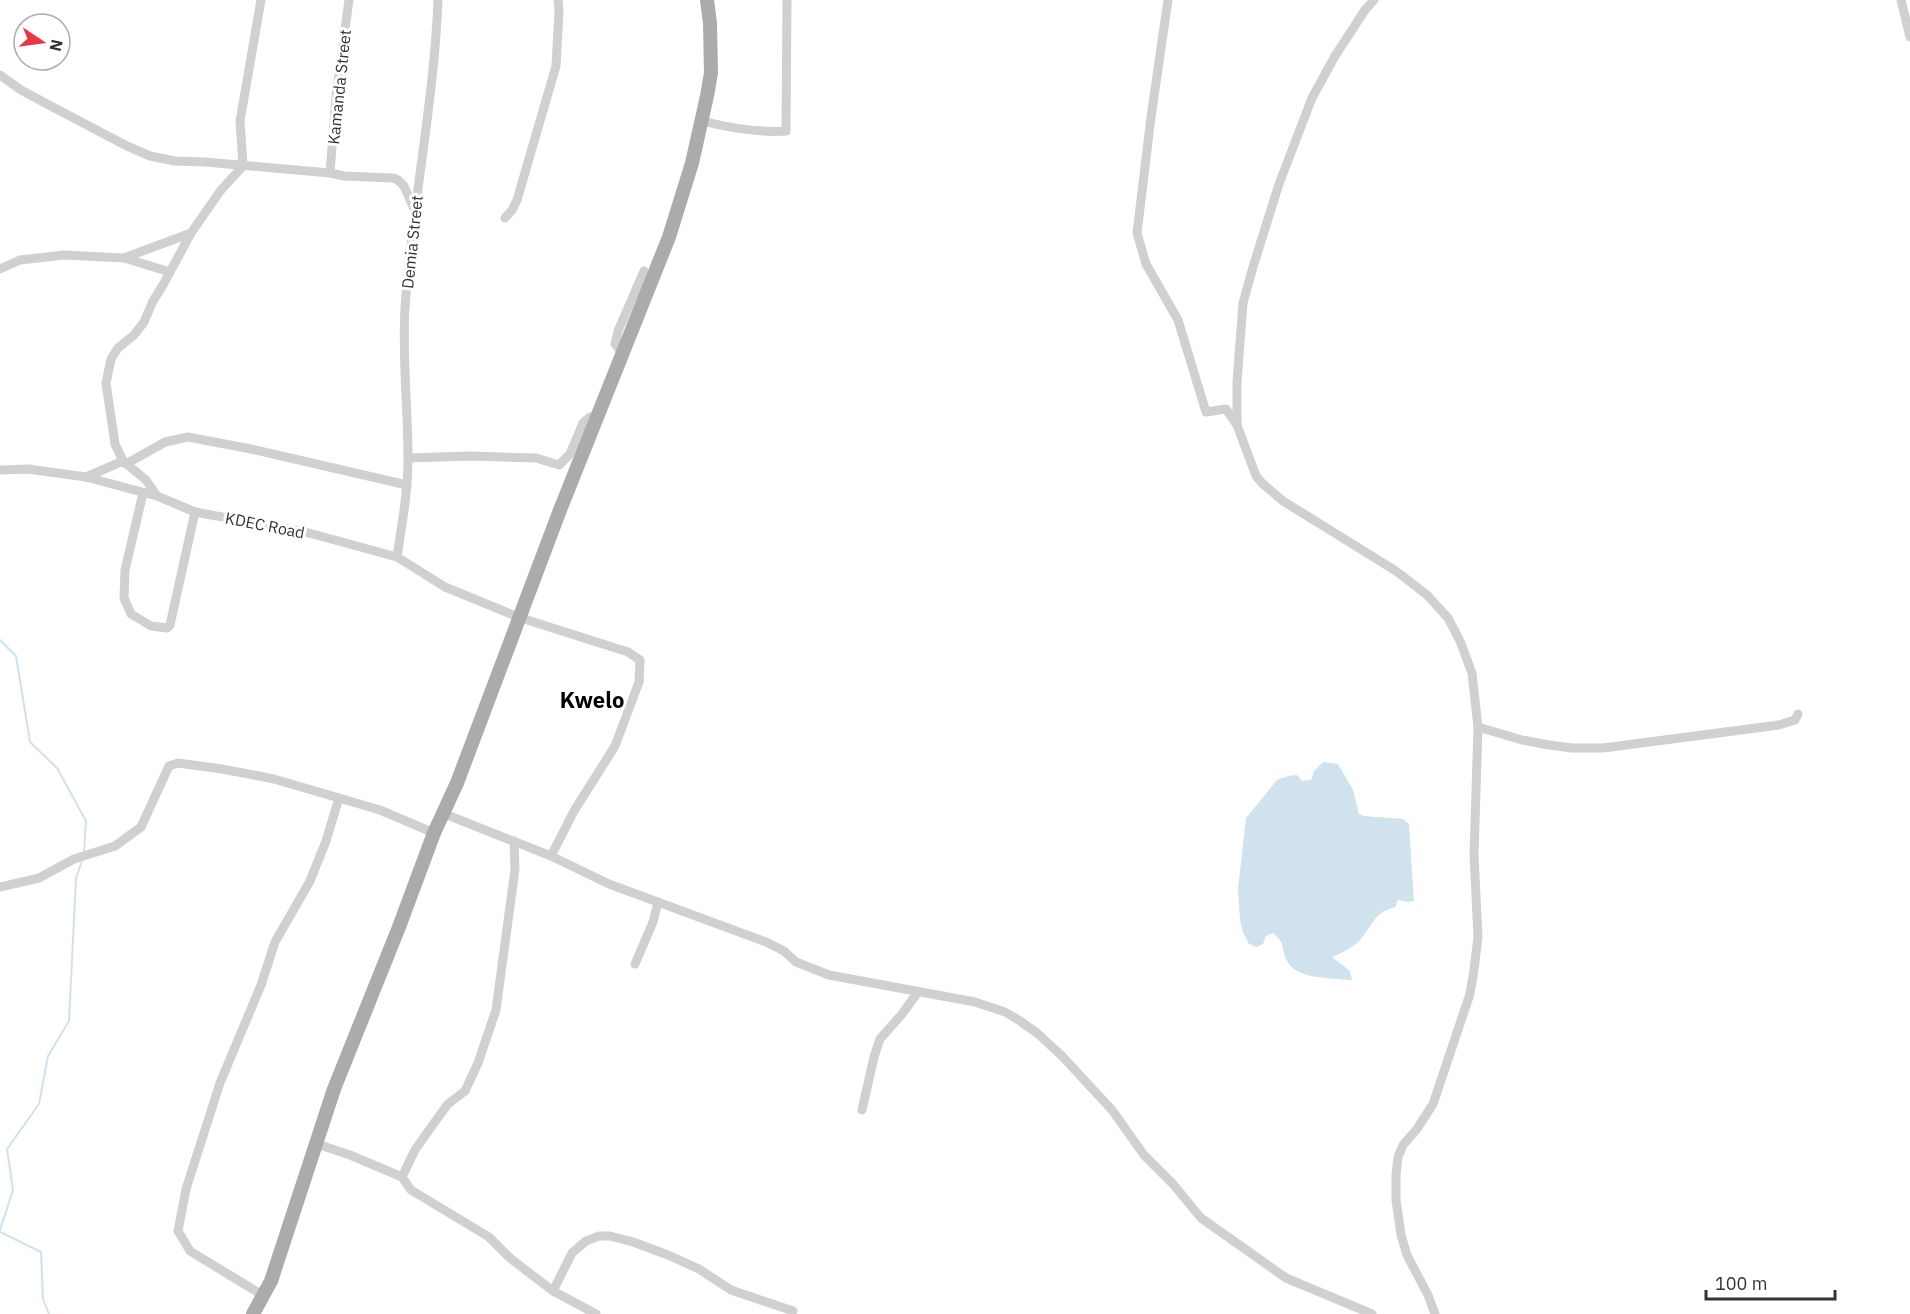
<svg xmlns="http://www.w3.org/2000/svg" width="1910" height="1314" viewBox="0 0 1910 1314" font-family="'IBM Plex Sans',sans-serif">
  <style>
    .water { fill: #cfe2ee }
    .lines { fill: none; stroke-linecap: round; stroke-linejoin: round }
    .stream { stroke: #cfe2ee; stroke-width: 2 }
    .street { stroke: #d0d0d0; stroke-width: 9 }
    .primary { stroke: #ababab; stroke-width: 14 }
    .labels { text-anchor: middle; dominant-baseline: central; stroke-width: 6; stroke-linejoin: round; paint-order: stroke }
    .street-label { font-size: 16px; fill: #333; stroke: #fff }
    .district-label { font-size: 22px; font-weight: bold; fill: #000; stroke: #fff }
  </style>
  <rect width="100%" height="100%" fill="#fff"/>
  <!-- water -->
  <path class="water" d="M1323 762 1338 764 1353 790 1359 814 1364 816 1403 819 1409 824 1414 901 1408 902 1398 900 1395 907C1374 913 1374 923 1361 939 1354 947 1342 953 1332 957L1350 971 1352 980C1333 978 1297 980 1287 961 1280 947 1287 945 1273 933L1266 936 1263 944 1257 947 1249 944 1243 932 1240 920 1238 889 1246 818 1277 780 1288 776 1297 775 1302 781 1311 780 1314 771Z"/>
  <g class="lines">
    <!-- stream -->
    <g class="stream">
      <polyline points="0,640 16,656 30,742 57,768 86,821 84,852"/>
      <polyline points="0,1230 13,1190 7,1149 39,1104 48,1056 69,1021 76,878 82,861"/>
      <polyline points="0,1232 41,1252 43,1299 49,1314"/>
    </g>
    <!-- street -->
    <g class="street">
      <polyline points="1168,0 1151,117 1137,233 1146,264 1178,320 1206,412 1226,409 1237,425"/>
      <polyline points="1374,0 1365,10 1335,56 1312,98 1279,184 1253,267 1243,303 1237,382 1237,425 1256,476 1262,483 1283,501 1396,571 1427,595 1448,618 1460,641 1472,673 1478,727 1474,855 1478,937 1474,970 1470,994 1433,1104 1417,1129 1403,1145 1398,1157 1396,1174 1396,1200 1401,1235 1407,1255 1428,1295 1435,1314"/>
      <polyline points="1901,0 1910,37"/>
      <polyline points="0,75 21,90 47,104 127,146 150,156 175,161 205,162 330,173 344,176 393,178 398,180 404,186 415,211"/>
      <path d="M702 121C730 128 757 133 786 131L787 0"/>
      <polyline points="330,173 336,96 349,0"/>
      <polyline points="505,218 512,210 517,200 556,66 559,12 558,0"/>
      <polyline points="124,258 191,233"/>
      <polyline points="0,269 20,260 64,255 124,258 170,272"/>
      <polyline points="622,353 615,344 618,331 644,271"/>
      <polyline points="408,458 471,456 536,458 559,465 570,454 583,423 590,417 597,418"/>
      <polyline points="126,464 165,442 188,437 251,449 407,485"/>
      <polyline points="0,470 28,469 86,477 157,496 195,512 309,533 397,557 445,587 518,617 628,652 640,660 639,682 615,746 574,811 551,856"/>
      <polyline points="86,477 123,461"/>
      <polyline points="143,493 125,570 124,598 131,614 151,626 167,628 170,625 195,512"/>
      <polyline points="157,496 146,480 123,461 115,444 106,383 111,359 118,348 134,335 144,322 153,301 163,285 191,233 221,190 243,166 240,121 261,0"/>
      <path d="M397 557C402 524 408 491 408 458 408 407 402 358 405 308 412 205 434 103 438 0"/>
      <polyline points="1478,727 1522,740 1549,745 1572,748 1603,748 1779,725 1795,720 1798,714"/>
      <polyline points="442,813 551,856 609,884 766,942 784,951 796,962 829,975 975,1002 1005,1012 1020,1021 1037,1033 1062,1056 1112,1110 1144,1155 1173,1184 1201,1218 1286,1278 1372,1314"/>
      <polyline points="0,887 39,878 74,859 115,846 141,827 169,766 178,763 222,769 274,779 380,810 434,833"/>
      <polyline points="635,964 653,922 658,902"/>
      <polyline points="862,1110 874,1057 880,1039 902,1014 918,992"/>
      <polyline points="317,1144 350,1155 402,1177 411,1190 489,1237 510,1258 553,1291 596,1314"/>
      <polyline points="402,1177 415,1150 434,1123 448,1104 465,1091 478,1063 496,1010 515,869 514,841"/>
      <polyline points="553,1291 572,1253 586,1241 599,1236 610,1236 633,1242 668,1255 699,1269 731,1290 793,1311"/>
      <polyline points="264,1296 190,1251 178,1231 186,1189 220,1083 261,985 275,942 310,881 326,841 339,798"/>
    </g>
    <!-- primary -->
    <polyline class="primary" points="253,1314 271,1281 334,1089 399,927 434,833 457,783 560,510 669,237 692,163 707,96 711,73 710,23 707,0"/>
  </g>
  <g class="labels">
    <!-- street labels -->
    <g class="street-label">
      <text transform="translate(339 87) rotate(-84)">Kamanda Street</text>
      <text transform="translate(412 242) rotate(-84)">Demia Street</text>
      <text transform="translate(265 525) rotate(11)">KDEC Road</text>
    </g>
    <!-- district labels -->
    <g class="district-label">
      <text x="592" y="699">Kwelo</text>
    </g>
  </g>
  <!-- north arrow -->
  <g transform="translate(42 42) rotate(103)"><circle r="28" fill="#ffffff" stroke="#adadad" stroke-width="1.5"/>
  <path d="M0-4.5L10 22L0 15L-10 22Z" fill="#e63946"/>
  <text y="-9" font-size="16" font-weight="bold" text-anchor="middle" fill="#333333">N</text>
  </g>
  <!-- scale -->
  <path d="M1706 1290v9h129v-9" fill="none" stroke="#333333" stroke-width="3"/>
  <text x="1715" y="1290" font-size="18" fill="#333333" stroke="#ffffff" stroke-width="4.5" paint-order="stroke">100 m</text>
</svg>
